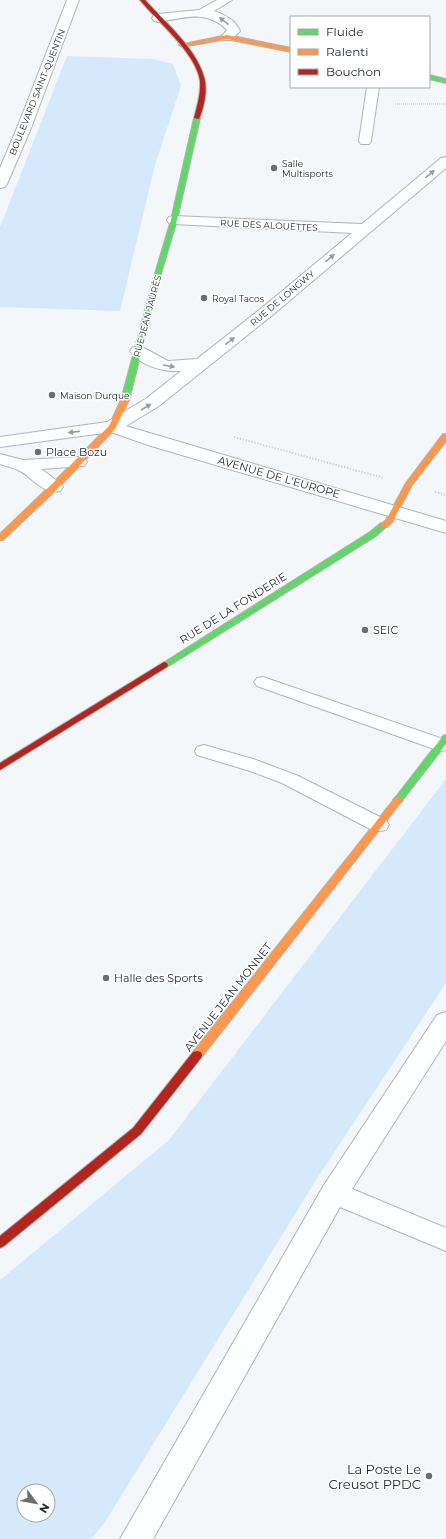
<svg xmlns="http://www.w3.org/2000/svg" width="446" height="1539" viewBox="0 0 446 1539" font-family="Montserrat,sans-serif">
  <style>
    .green { fill: #d5e9fc; fill-rule: evenodd }
    .lines { fill: none; stroke-linecap: round; stroke-linejoin: round }
    .lane-casing { stroke: #b1b4b8; stroke-width: 2 }
    .street-casing { stroke: #b1b4b8; stroke-width: 2 }
    .fast-casing { stroke: #b1b4b8; stroke-width: 2 }
    .slow-casing { stroke: #b1b4b8; stroke-width: 2 }
    .jam-casing { stroke: #b1b4b8; stroke-width: 2 }
    .path-far1 { stroke: #d2d4d5; stroke-width: 1.5; stroke-dasharray: 1 1; stroke-linecap: butt }
    .path { stroke: #d2d4d5; stroke-width: 2; stroke-dasharray: 1.5 1.5; stroke-linecap: butt }
    .lane { fill: #fdfefe; fill-rule: evenodd }
    .street { fill: #fdfefe; fill-rule: evenodd }
    .fast { fill: #63d668; fill-rule: evenodd }
    .slow { fill: #ff974d; fill-rule: evenodd }
    .jam { fill: #b3261e; fill-rule: evenodd }
    .oneway { fill: #999c9e }
    .poi-dot { fill: #696e72; stroke: #fff; stroke-width: 1.5 }
    .labels { text-anchor: middle; dominant-baseline: central; stroke-width: 3; stroke-linejoin: round; paint-order: stroke }
    .far-street-label { font-size: 9px; fill: #1e2429; stroke: #fff }
    .far-poi-label { font-size: 9px; fill: #1e2429; stroke: #fff; text-anchor: start }
    .poi-label { font-size: 11px; fill: #1e2429; stroke: #fff; text-anchor: start }
    .street-label { font-size: 11px; fill: #1e2429; stroke: #fff }
    .near-poi-label { font-size: 13px; fill: #1e2429; stroke: #fff; text-anchor: end }
  </style>
  <rect width="100%" height="100%" fill="#f4f7f9"/>
  <!-- green -->
  <g class="green">
    <polygon points="67,56 153,59 173,64 181,86 155,165 120,311 0,307 0,227"/>
    <path d="M446 779V983L318 1177 105 1522 91 1539H0V1280L169 1140ZM24 1491H48V1515H24Z"/>
  </g>
  <g class="lines">
    <defs>
      <g id="lane">
        <polygon points="367,87 379,87 371,141 369,144 361,144 359,141"/>
        <polygon points="263,677 446,740 446,750 441,751 434,749 257,686 254,682 257,678"/>
        <polygon points="204,745 253,759 296,775 386,820 389,825 386,830 379,831 372,830 282,783 250,771 197,755 195,751 197,747"/>
      </g>
      <g id="street">
        <polygon points="67,0 79,0 31,128 7,184 5,187 0,188 0,168 17,128"/>
        <path d="M217 0H232L214 11C224 14 236 21 240 31L231 40H223L221 37 227 30C205 9 185 18 158 22L154 21 152 18 154 15 158 14 199 10Z"/>
        <path d="M446 157V168L275 313 159 406 126 426 446 521V533L148 445 111 432 0 447V437L107 422 147 398 181 371C164 372 140 366 130 351L132 348 138 346 144 348 168 361 197 359 263 307 352 233 174 224 169 223 167 220 169 217 174 216 362 224 441 158Z"/>
        <path d="M0 454 23 460 78 457 84 458 87 462 84 466 41 469 60 483 63 487 60 491C42 495 31 475 16 469 11 467 5 466 0 464Z"/>
        <polygon points="446,1012 446,1041 352,1189 446,1228 446,1251 340,1207 153,1539 120,1539 324,1185 437,1015"/>
      </g>
      <g id="fast">
        <polygon points="429,75 446,79 446,83 429,79"/>
        <polygon points="197,116 200,118 177,220 160,277 129,400 125,402 121,400 154,277 171,220 194,118"/>
        <polygon points="381,523 387,523 388,525 376,536 167,667 161,667 160,665 370,532"/>
        <polygon points="446,735 446,744 401,802 395,802 393,800 395,798 443,736"/>
      </g>
      <g id="slow">
        <polygon points="227,35 291,48 291,52 227,39 182,47 179,45"/>
        <polygon points="125,398 129,400 115,429 57,489 3,540 0,540 0,534 51,485 109,426 121,400"/>
        <polygon points="443,434 446,434 446,441 412,485 393,521 387,527 381,527 380,525 386,520 406,483"/>
        <polygon points="398,797 401,798 403,800 401,802 201,1058 197,1059 193,1058 192,1055 193,1052 395,798"/>
      </g>
      <g id="jam">
        <path d="M140 0H145C165 22 196 48 204 77 208 90 204 108 199 119L194 118C197 106 201 94 200 81 197 54 157 21 140 0Z"/>
        <polygon points="164,662 167,663 168,665 167,667 0,770 0,763"/>
        <polygon points="197,1051 201,1052 202,1055 201,1058 141,1134 4,1246 0,1248 0,1236 133,1128 193,1052"/>
      </g>
    </defs>
    <!-- lane casing -->
    <use href="#lane" class="lane-casing"/>
    <!-- street casing -->
    <use href="#street" class="street-casing"/>
    <!-- fast casing -->
    <use href="#fast" class="fast-casing"/>
    <!-- slow casing -->
    <use href="#slow" class="slow-casing"/>
    <!-- jam casing -->
    <use href="#jam" class="jam-casing"/>
    <!-- path-far1 -->
    <polyline class="path-far1" points="395,104 446,104"/>
    <!-- path -->
    <g class="path">
      <polyline points="234,437 384,478"/>
      <polyline points="435,492 446,495"/>
    </g>
    <!-- lane -->
    <use href="#lane" class="lane"/>
    <!-- street -->
    <use href="#street" class="street"/>
    <!-- fast -->
    <use href="#fast" class="fast"/>
    <!-- slow -->
    <use href="#slow" class="slow"/>
    <!-- jam -->
    <use href="#jam" class="jam"/>
  </g>
  <!-- one-way arrows -->
  <defs><path id="oneway-solid" d="M-6-.8H1V-3.2L6.5 0L1 3.2V.8H-6Z"/></defs>
  <g class="oneway">
    <use href="#oneway-solid" transform="translate(224 21) rotate(-143)"/>
    <use href="#oneway-solid" transform="translate(430 174) rotate(-40)"/>
    <use href="#oneway-solid" transform="translate(330 258) rotate(-41)"/>
    <use href="#oneway-solid" transform="translate(230 341) rotate(-38)"/>
    <use href="#oneway-solid" transform="translate(169 366) rotate(10)"/>
    <use href="#oneway-solid" transform="translate(146 407) rotate(-31)"/>
    <use href="#oneway-solid" transform="translate(74 432) rotate(173)"/>
  </g>
  <!-- markers -->
  <g class="poi-dot">
    <circle cx="274" cy="168" r="4"/>
    <circle cx="204" cy="298" r="4"/>
    <circle cx="52" cy="395" r="4"/>
    <circle cx="38" cy="452" r="4"/>
    <circle cx="365" cy="630" r="4"/>
    <circle cx="106" cy="978" r="4"/>
    <circle cx="429" cy="1476" r="4"/>
  </g>
  <g class="labels">
    <!-- far-street labels -->
    <g class="far-street-label">
      <text transform="translate(37 92) rotate(-68)">BOULEVARD SAINT-QUENTIN</text>
      <text transform="translate(269 225) rotate(3)">RUE DES ALOUETTES</text>
      <text transform="translate(282 298) rotate(-40)">RUE DE LONGWY</text>
      <text transform="translate(147 316) rotate(-75)">RUE JEAN JAURÈS</text>
    </g>
    <!-- far-poi labels -->
    <g class="far-poi-label">
      <text x="282" y="163">Salle<tspan x="282" dy="10">Multisports</tspan></text>
      <text x="212" y="298">Royal Tacos</text>
      <text x="60" y="395">Maison Durque</text>
    </g>
    <!-- poi labels -->
    <g class="poi-label">
      <text x="46" y="452">Place Bozu</text>
      <text x="373" y="630">SEIC</text>
      <text x="114" y="978">Halle des Sports</text>
    </g>
    <!-- street labels -->
    <g class="street-label">
      <text transform="translate(279 477) rotate(16)">AVENUE DE L'EUROPE</text>
      <text transform="translate(233 608) rotate(-32)">RUE DE LA FONDERIE</text>
      <text transform="translate(228 997) rotate(-52)">AVENUE JEAN MONNET</text>
    </g>
    <!-- near-poi labels -->
    <g class="near-poi-label">
      <text x="421" y="1469">La Poste Le<tspan x="421" dy="15">Creusot PPDC</tspan></text>
    </g>
  </g>
  <!-- legend -->
  <rect x="290" y="16" width="140" height="72" fill="#ffffff" stroke="#a5a7a9"/>
  <rect x="298" y="29" width="20" height="6" fill="#63d668" stroke="#a5a7a9"/>
  <text x="326" y="36" font-size="12" fill="#1e2429">Fluide</text>
  <rect x="298" y="49" width="20" height="6" fill="#ff974d" stroke="#a5a7a9"/>
  <text x="326" y="56" font-size="12" fill="#1e2429">Ralenti</text>
  <rect x="298" y="69" width="20" height="6" fill="#b3261e" stroke="#a5a7a9"/>
  <text x="326" y="76" font-size="12" fill="#1e2429">Bouchon</text>
  <!-- north arrow -->
  <g transform="translate(36 1503) rotate(122)"><circle r="19" fill="#ffffff" stroke="#a5a7a9"/>
  <path d="M0-3L7 15L0 10L-7 15Z" fill="#696e72"/>
  <text y="-6" font-size="11" font-weight="bold" text-anchor="middle" fill="#1e2429">N</text>
  </g>
</svg>
